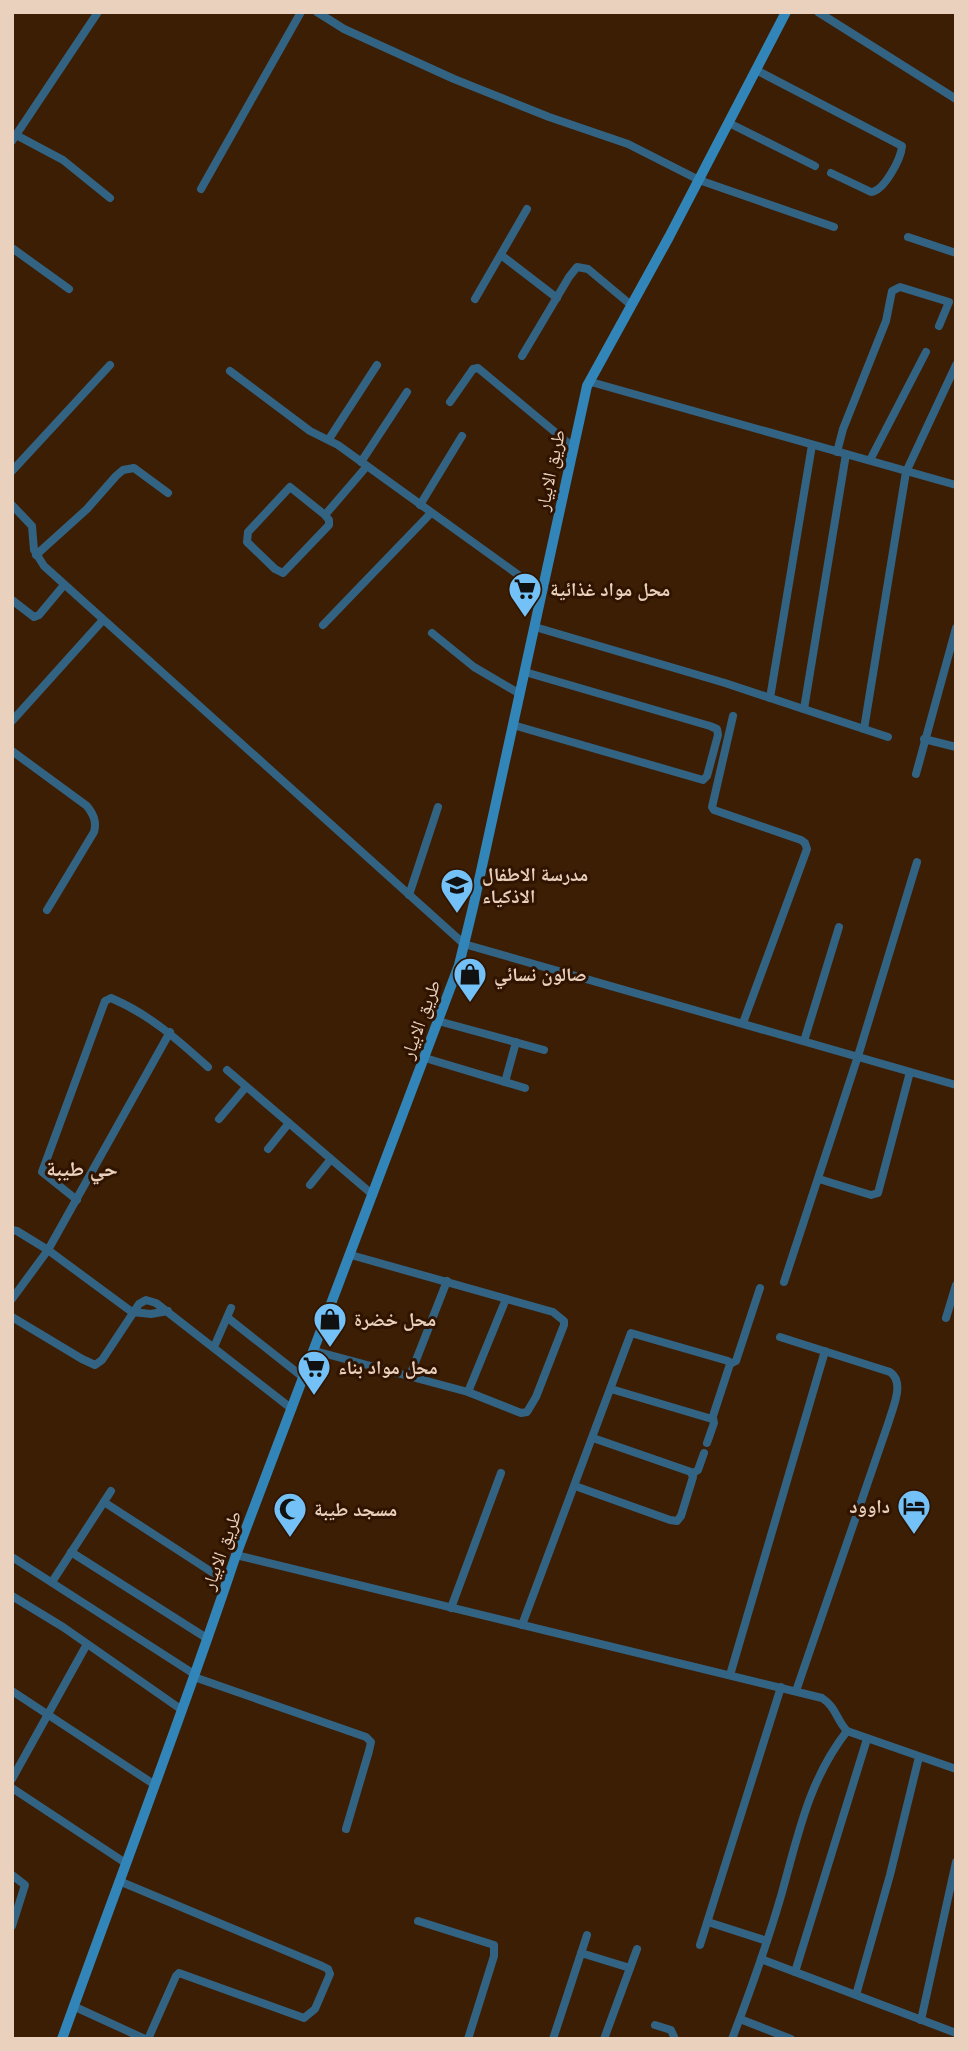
<svg xmlns="http://www.w3.org/2000/svg" width="968" height="2051" viewBox="0 0 968 2051" font-family="'Noto Serif','Noto Naskh Arabic',serif">
  <style>
    .lines { fill: none; stroke-linecap: round; stroke-linejoin: round }
    .street { stroke: #336383; stroke-width: 8 }
    .secondary { stroke: #3185b8; stroke-width: 10 }
    .labels { text-anchor: middle; dominant-baseline: central; stroke-width: 6; stroke-linejoin: round; paint-order: stroke }
    .street-label { font-size: 19px; fill: #e9d1be; stroke: #301400 }
    .poi-label { font-size: 19px; font-weight: bold; fill: #e9d1be; stroke: #301400; text-anchor: start }
    .neighbourhood-label { font-size: 21px; font-weight: bold; fill: #e9d1be; stroke: #301400 }
  </style>
  <rect width="100%" height="100%" fill="#3b1e03"/>
  <g class="lines">
    <!-- street -->
    <g class="street">
      <polyline points="317,12 344,29 454,79 549,117 628,144 699,180 834,227"/>
      <polyline points="818,12 956,99"/>
      <path d="M756 70 902 146C901 159 884 191 871 192L831 173"/>
      <polyline points="729,123 815,166"/>
      <polyline points="16,135 63,160 110,198"/>
      <polyline points="12,141 98,12"/>
      <polyline points="201,189 301,12"/>
      <polyline points="908,237 956,253"/>
      <polyline points="12,248 69,289"/>
      <polyline points="501,255 557,298"/>
      <polyline points="475,299 527,209"/>
      <polyline points="522,356 569,277 577,267 588,269 631,305"/>
      <polyline points="230,371 310,431 338,445 542,592"/>
      <polyline points="591,382 956,485"/>
      <polyline points="450,402 473,369 478,368 573,447"/>
      <polyline points="329,439 377,365"/>
      <polyline points="837,452 843,429 886,321 892,291 900,287 949,302 939,326"/>
      <polyline points="870,460 926,352"/>
      <polyline points="361,462 407,392"/>
      <polyline points="12,471 110,365"/>
      <polygon points="290,487 325,515 329,520 329,525 283,573 275,569 247,542 248,532"/>
      <polyline points="12,505 32,526 34,550 44,566 464,944 956,1085"/>
      <polyline points="420,505 462,436"/>
      <polyline points="325,515 367,466"/>
      <polyline points="36,555 87,509 116,476 123,470 134,468 168,493"/>
      <polyline points="12,600 34,617 39,615 64,585"/>
      <polyline points="323,625 431,513"/>
      <polyline points="535,627 725,683 888,737"/>
      <polyline points="432,633 474,667 520,694"/>
      <polyline points="770,698 812,445"/>
      <polyline points="804,709 846,454"/>
      <polyline points="733,716 712,807 714,810 801,840 805,843 807,849 743,1023"/>
      <polyline points="12,721 103,620"/>
      <polyline points="513,725 703,780 707,776 718,735 717,729 710,726 525,672"/>
      <polyline points="864,729 906,472 956,365"/>
      <polyline points="924,739 956,747"/>
      <path d="M12 751 87 806C93 814 97 821 94 832L47 910"/>
      <polyline points="916,774 956,628"/>
      <polyline points="409,895 438,807"/>
      <polyline points="438,1021 544,1050"/>
      <polyline points="804,1041 839,927"/>
      <polyline points="425,1058 525,1088"/>
      <polyline points="227,1070 373,1195"/>
      <polyline points="505,1082 516,1042"/>
      <polyline points="219,1119 246,1087"/>
      <polyline points="268,1149 289,1123"/>
      <polyline points="819,1179 871,1195 878,1193 910,1072"/>
      <polyline points="310,1185 331,1159"/>
      <path d="M77 1200 42 1172 105 1001 111 998C149 1014 178 1040 208 1067"/>
      <polyline points="12,1230 17,1231 48,1250 132,1312 151,1314 168,1311"/>
      <polyline points="784,1282 858,1056 917,862"/>
      <polyline points="12,1299 48,1250 170,1032"/>
      <polyline points="12,1317 82,1359 95,1365 102,1360 139,1304 146,1300 156,1303 292,1409"/>
      <polyline points="228,1318 304,1378"/>
      <polyline points="946,1318 956,1285"/>
      <path d="M780 1337 890 1372C905 1382 893 1407 889 1421L796 1691"/>
      <polyline points="214,1347 231,1308"/>
      <polyline points="315,1351 468,1392 521,1413 527,1412 536,1397 564,1325 564,1321 553,1312 351,1255"/>
      <polyline points="730,1364 736,1361 760,1288"/>
      <polyline points="409,1378 447,1281"/>
      <polyline points="468,1392 506,1299"/>
      <polyline points="707,1443 714,1423 713,1418"/>
      <polyline points="692,1474 698,1470 704,1453"/>
      <polyline points="575,1486 670,1520 677,1521 681,1516 693,1477 691,1472 593,1438"/>
      <polyline points="104,1502 227,1582"/>
      <polyline points="71,1552 208,1639"/>
      <path d="M236 1555 822 1698C836 1707 836 1719 847 1731L956 1769"/>
      <polyline points="12,1557 194,1674"/>
      <polyline points="52,1582 111,1491"/>
      <polyline points="12,1596 63,1627 182,1710"/>
      <polyline points="451,1608 501,1473"/>
      <polyline points="522,1625 631,1333 728,1361 730,1364 712,1419 611,1389"/>
      <polyline points="730,1675 825,1351"/>
      <polyline points="194,1677 366,1737 371,1742 369,1751 346,1829"/>
      <polyline points="12,1691 155,1785"/>
      <polyline points="12,1779 87,1644"/>
      <polyline points="12,1788 124,1862"/>
      <polyline points="12,1875 25,1885 12,1926"/>
      <polyline points="119,1881 322,1966 328,1969 330,1974 315,2009 304,2018 179,1973 176,1976 148,2039"/>
      <polyline points="418,1921 494,1945 494,1956 468,2039"/>
      <polyline points="708,1922 767,1941"/>
      <polyline points="700,1945 781,1687"/>
      <polyline points="581,1953 630,1968"/>
      <polyline points="761,1959 956,2033"/>
      <polyline points="795,1972 867,1739"/>
      <polyline points="856,1995 890,1875 919,1757"/>
      <polyline points="73,2006 145,2039"/>
      <polyline points="740,2019 791,2039"/>
      <polyline points="921,2020 956,1862"/>
      <polyline points="655,2025 671,2030 675,2039"/>
      <polyline points="553,2039 587,1935"/>
      <polyline points="604,2039 637,1949"/>
      <path d="M732 2039C750 1992 767 1944 781 1896 798 1836 808 1781 847 1731"/>
    </g>
    <!-- secondary -->
    <path class="secondary" d="M62 2039C120 1877 182 1717 236 1555L459 965 474 903 587 386 669 237 786 12"/>
  </g>
  <!-- icons -->
  <defs>
    <symbol id="supermarket-pin" viewBox="-11 -11 22 30"><path d="M0 17L-7.5 6A9.5 9.5 0 1 1 7.5 6Z" fill="#73c1f6" stroke="#301400"/><path d="M-6-5.5h2.5l.6 2H6L4.5 2H-2.5L-4.4-4H-6ZM-1.5 3.2a1.3 1.3 0 1 0 .1 0ZM3 3.2a1.3 1.3 0 1 0 .1 0Z" fill="#111"/></symbol>
    <symbol id="school-pin" viewBox="-11 -11 22 30"><path d="M0 17L-7.5 6A9.5 9.5 0 1 1 7.5 6Z" fill="#73c1f6" stroke="#301400"/><path d="M0-5L7-2L0 1L-7-2ZM-4 1L0 2.5L4 1V4Q0 6-4 4Z" fill="#111"/></symbol>
    <symbol id="shop-pin" viewBox="-11 -11 22 30"><path d="M0 17L-7.5 6A9.5 9.5 0 1 1 7.5 6Z" fill="#73c1f6" stroke="#301400"/><path d="M-5-2.5h2.3a2.7 3.5 0 0 1 5.4 0H5L5.5 6h-11ZM-1.5-2.5h3a1.5 2.3 0 0 0-3 0Z" fill="#111"/></symbol>
    <symbol id="hotel-pin" viewBox="-11 -11 22 30"><path d="M0 17L-7.5 6A9.5 9.5 0 1 1 7.5 6Z" fill="#73c1f6" stroke="#301400"/><path d="M-6-4.5h1.5V1H6V5H4.5V3h-9V5H-6ZM-4 0a1.8 1.8 0 1 1 3.6 0ZM.5 0V-2.5h3Q6-2.5 6 0Z" fill="#111"/></symbol>
    <symbol id="mosque-pin" viewBox="-11 -11 22 30"><path d="M0 17L-7.5 6A9.5 9.5 0 1 1 7.5 6Z" fill="#73c1f6" stroke="#301400"/><path d="M3.5-4.9A6 6 0 1 0 3.5 4.9A5 5 0 1 1 3.5-4.9Z" fill="#111"/></symbol>
  </defs>
  <g fill-rule="evenodd">
    <use href="#supermarket-pin" x="506" y="570" width="38" height="52"/>
    <use href="#school-pin" x="438" y="866" width="38" height="52"/>
    <use href="#shop-pin" x="451" y="955" width="38" height="52"/>
    <use href="#shop-pin" x="311" y="1300" width="38" height="52"/>
    <use href="#supermarket-pin" x="295" y="1348" width="38" height="52"/>
    <use href="#hotel-pin" x="895" y="1487" width="38" height="52"/>
    <use href="#mosque-pin" x="271" y="1490" width="38" height="52"/>
  </g>
  <g class="labels">
    <!-- street labels -->
    <g class="street-label">
      <text transform="translate(550 470) rotate(-78)">طريق الابيار</text>
      <text transform="translate(420 1019) rotate(-70)">طريق الابيار</text>
      <text transform="translate(221 1550) rotate(-70)">طريق الابيار</text>
    </g>
    <!-- poi labels -->
    <g class="poi-label">
      <text x="550" y="589">محل مواد غذائية</text>
      <text x="482" y="874">مدرسة الاطفال<tspan x="482" dy="22">الاذكياء</tspan></text>
      <text x="494" y="974">صالون نسائي</text>
      <text x="354" y="1319">محل خضرة</text>
      <text x="338" y="1367">محل مواد بناء</text>
      <text x="890" y="1506" text-anchor="end">داوود</text>
      <text x="314" y="1509">مسجد طيبة</text>
    </g>
    <!-- neighbourhood labels -->
    <g class="neighbourhood-label">
      <text x="82" y="1168">حي طيبة</text>
    </g>
  </g>
  <!-- border -->
  <rect width="968" height="2051" fill="none" stroke="#e9d1be" stroke-width="28"/>
</svg>
